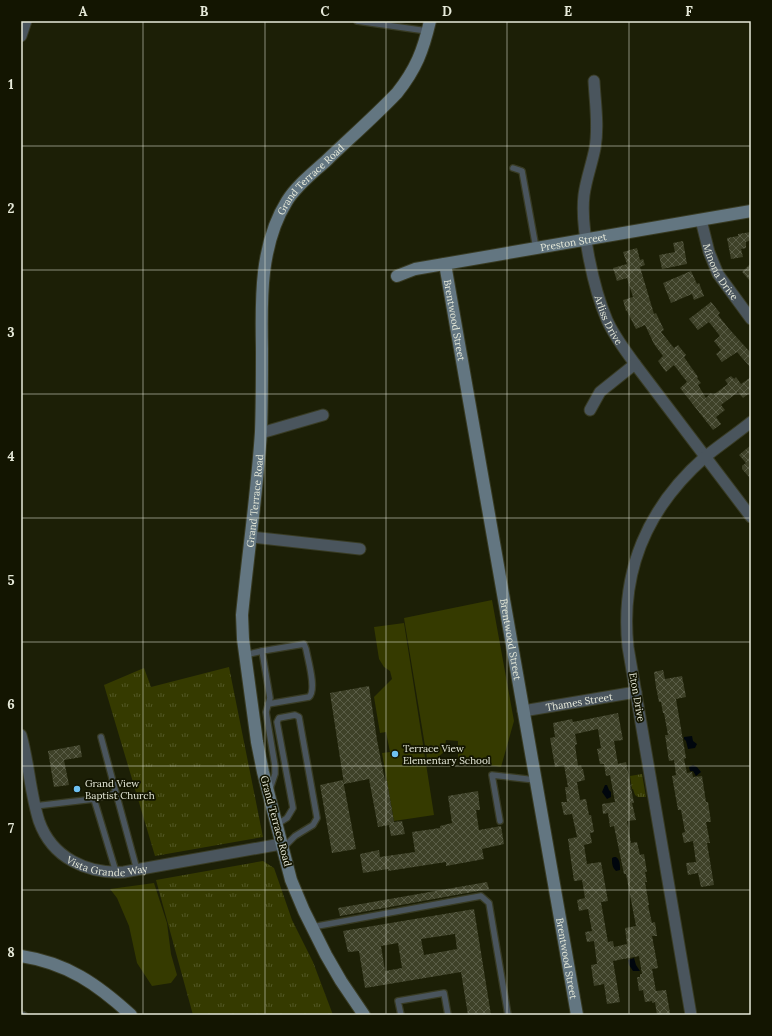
<svg xmlns="http://www.w3.org/2000/svg" width="772" height="1036" viewBox="0 0 772 1036" font-family="Lora,serif">
  <style>
    .grass { fill: url(#grass-tufts) }
    .park { fill: #353a00 }
    .water { fill: #00060d }
    .building { fill: url(#building-cross-hatch); fill-rule: evenodd }
    .lines { fill: none; stroke-linecap: round; stroke-linejoin: round }
    .lane-casing { stroke: #383b24; stroke-width: 8 }
    .street-casing { stroke: #383b24; stroke-width: 13 }
    .secondary-casing { stroke: #383b24; stroke-width: 14 }
    .lane { stroke: #4a555d; stroke-width: 5.5 }
    .street { stroke: #4a555d; stroke-width: 11 }
    .secondary { stroke: #637681; stroke-width: 12 }
    .grid { fill: none; stroke: #e7eada; stroke-width: 1; stroke-opacity: 0.55 }
    .poi-dot { fill: #6ec2f3; stroke: #131501; stroke-width: 1.5 }
    .labels { text-anchor: middle; dominant-baseline: central; stroke-width: 3.5; stroke-linejoin: round; paint-order: stroke }
    .street-label { font-size: 10px; fill: #e7eada; stroke: #131501 }
    .poi-label { font-size: 10px; fill: #e7eada; stroke: #131501; text-anchor: start }
    .neatline { fill: none; stroke: #e7eada; stroke-width: 1.5 }
    .grid-label { font-size: 13px; text-anchor: middle; font-weight: bold; fill: #e7eada }
  </style>
  <defs>
    <pattern id="grass-tufts" width="24" height="20" patternUnits="userSpaceOnUse"><rect width="24" height="20" fill="#353a00"/><path d="M3 7l-1-3M5 7V3M7 7l1-3M15 17l-1-3M17 17v-4M19 17l1-3" fill="none" stroke="#525725"/></pattern>
    <pattern id="building-cross-hatch" width="8" height="8" patternUnits="userSpaceOnUse"><rect width="8" height="8" fill="#3e4128"/><path d="M0 0l8 8M0 8l8-8" fill="none" stroke="#5a5d47"/></pattern>
  </defs>
  <rect width="100%" height="100%" fill="#1c1f06"/>
  <!-- grass -->
  <g class="grass">
    <polygon points="229,667 263,837 155,856 104,685 144,668 151,687"/>
    <polygon points="642,774 646,797 638,797 635,795 633,789 632,789 630,776"/>
    <polygon points="263,861 274,868 292,920 313,962 333,1015 193,1015 156,880"/>
  </g>
  <!-- park -->
  <g class="park">
    <polygon points="492,600 514,721 501,767 458,760 458,741 446,740 444,752 437,758 427,758 404,618"/>
    <polygon points="404,623 434,815 394,821 382,753 390,752 386,732 380,733 374,697 392,679 390,671 384,667 379,659 374,627"/>
    <polygon points="154,883 167,923 171,954 177,975 171,983 152,986 137,963 129,926 117,898 110,889"/>
  </g>
  <!-- water -->
  <g class="water">
    <polygon points="692,736 693,741 697,744 695,748 688,749 686,741 684,739 684,737"/>
    <polygon points="693,765 697,767 701,772 696,776 693,771 690,771 689,767"/>
    <polygon points="605,785 607,785 609,790 611,792 611,797 607,799 602,792"/>
    <path d="M614 857H616C620 860 620 865 620 870L616 871C612 867 612 864 612 858Z"/>
    <polygon points="634,958 636,965 640,971 633,971 629,965 628,960"/>
  </g>
  <!-- building -->
  <g class="building">
    <polygon points="751,232 751,240 746,242 746,248 741,249 743,257 731,259 727,238 738,236 738,234"/>
    <polygon points="683,241 687,264 662,269 659,255 675,252 673,243"/>
    <polygon points="637,248 640,260 643,259 645,265 640,267 654,314 656,313 664,330 661,332 674,348 678,345 686,355 684,357 698,377 697,378 701,383 698,385 706,398 711,393 713,395 728,384 725,380 731,376 734,379 736,377 741,384 751,377 751,392 743,398 738,392 721,405 725,410 716,417 721,424 713,430 680,388 687,382 674,365 666,372 658,361 663,356 654,344 645,325 636,329 627,311 626,311 623,300 633,297 627,278 617,281 613,268 627,264 623,252"/>
    <polygon points="751,263 751,282 742,272"/>
    <polygon points="691,271 697,284 699,283 704,296 694,300 692,294 671,303 663,283"/>
    <polygon points="711,302 720,313 718,315 729,329 751,353 751,368 737,352 722,362 716,354 721,350 714,341 720,336 709,322 698,330 689,319"/>
    <polygon points="751,445 751,479 742,469 742,466 746,463 739,455"/>
    <polygon points="663,670 665,679 682,676 686,697 676,699 686,758 684,759 687,773 692,772 693,777 702,776 706,802 708,802 711,822 706,822 710,843 707,843 714,885 701,887 698,873 688,875 686,863 696,862 693,841 684,843 682,833 685,832 681,810 678,810 672,776 676,775 674,760 669,761 665,735 668,735 664,713 663,713 661,702 659,702 656,687 654,672"/>
    <polygon points="369,686 377,740 385,781 387,781 394,822 402,821 405,834 391,836 389,825 378,827 369,779 344,784 330,693"/>
    <path d="M618 713 623 740 614 741 618 764 626 762 634 803H632L636 820 627 821 631 843 637 842 640 855 644 854 647 872H645L647 882H645L649 905H648L652 923 655 922 657 936H652L658 968 652 969 656 991 666 990 670 1013 669 1015H657L655 1002 652 1003V1001L645 1002 643 990 639 991 637 977H640V974H642L639 956 613 961 620 1002 607 1004 604 984 594 986 591 965 597 964 594 941 587 942 585 932 592 931 588 909 579 911 577 900 585 898 582 880 574 881 568 839 577 837 572 814 564 815 561 802H567L565 787H568L564 765 555 767 550 738 555 737 553 723 572 719 573 722ZM598 729 601 748 597 749 600 764H604L606 776 610 775 615 802 602 804 603 814 608 813 610 827 614 826 624 874H626L636 926 625 928 627 944 614 947 613 941 608 942 601 902 608 901 601 862 587 864 584 845 592 843 590 833 594 832 591 815H589L586 799 580 800 577 782 585 780 583 769H582L581 765 578 766 575 745 577 744 575 734Z"/>
    <polygon points="80,745 82,757 64,760 69,785 54,787 48,751"/>
    <polygon points="343,780 356,849 332,853 320,785"/>
    <polygon points="478,791 480,810 476,810 479,830 501,826 504,844 482,849 484,859 446,866 446,862 388,871 388,869 363,873 360,854 379,850 380,857 415,852 412,832 440,828 440,826 452,823 448,796"/>
    <polygon points="487,882 489,889 340,916 338,908"/>
    <path d="M474 909 491 1015H468L461 972 365 988 359 951 348 952 343 931ZM455 934 457 949 424 955 421 939ZM398 943 402 968 385 971 381 946Z"/>
  </g>
  <g class="lines">
    <defs>
      <g id="lane">
        <polyline points="357,21 427,31"/>
        <polyline points="513,168 522,171 536,248"/>
        <polyline points="245,655 262,651"/>
        <path d="M268 704 309 697C317 690 308 660 306 649L304 644 262 651 270 698 266 712 275 766V774L270 789"/>
        <polyline points="101,737 116,793"/>
        <polyline points="94,799 116,793 137,870"/>
        <polyline points="35,806 94,799 116,872"/>
        <polyline points="500,821 492,775 535,780"/>
        <polyline points="276,825 287,818 293,808 277,722 279,718 295,715 299,717 317,818 313,825 295,836 283,848"/>
        <polyline points="312,927 481,896 489,903 508,1015"/>
        <polyline points="21,1014 24,1015"/>
        <polyline points="401,1015 398,1001 444,993 448,1015"/>
      </g>
      <g id="street">
        <polyline points="21,36 26,21"/>
        <path id="s1" d="M594 81C595 102 599 126 595 148 592 164 586 179 584 195 580 228 594 290 607 320 614 336 625 350 635 364L751 517"/>
        <path id="s2" d="M701 220 709 252 718 274 751 319"/>
        <polyline points="590,410 600,392 635,364"/>
        <polyline points="261,433 323,415"/>
        <polyline points="251,537 360,549"/>
        <path id="s3" d="M523 711 636 692"/>
        <path id="s4" d="M21 735C29 763 30 793 39 821 52 858 87 874 124 872L281 844"/>
        <path d="M691 1015 628 647C620 571 648 507 705 457 720 445 736 434 751 422"/>
      </g>
      <g id="secondary">
        <path id="s5" d="M445 264 577 1015"/>
        <path id="s6" d="M397 276 415 269 751 211"/>
        <path d="M21 956C67 963 97 984 131 1015"/>
        <path id="s7" d="M364 1015 341 981 326 955 304 911 291 880 263 772 257 742 243 639 242 615C248 554 257 493 261 432 262 404 262 376 262 348 261 299 260 244 287 201 297 185 313 173 327 160 350 138 374 117 397 93 416 69 423 51 430 21"/>
      </g>
    </defs>
    <!-- lane casing -->
    <use href="#lane" class="lane-casing"/>
    <!-- street casing -->
    <use href="#street" class="street-casing"/>
    <!-- secondary casing -->
    <use href="#secondary" class="secondary-casing"/>
    <!-- lane -->
    <use href="#lane" class="lane"/>
    <!-- street -->
    <use href="#street" class="street"/>
    <!-- secondary -->
    <use href="#secondary" class="secondary"/>
  </g>
  <!-- grid -->
  <path class="grid" d="M143 21V1015M265 21V1015M386 21V1015M507 21V1015M629 21V1015M21 146H751M21 270H751M21 394H751M21 518H751M21 642H751M21 766H751M21 890H751"/>
  <!-- markers -->
  <g class="poi-dot">
    <circle cx="395" cy="754" r="4"/>
    <circle cx="77" cy="789" r="4"/>
  </g>
  <g class="labels">
    <!-- street labels -->
    <g class="street-label">
      <text stroke="none"><textPath href="#s7" startOffset="875">Grand Terrace Road</textPath></text>
      <text stroke="none"><textPath href="#s6" startOffset="180">Preston Street</textPath></text>
      <text stroke="none"><textPath href="#s2" startOffset="56">Minona Drive</textPath></text>
      <text stroke="none"><textPath href="#s1" startOffset="244">Arliss Drive</textPath></text>
      <text stroke="none"><textPath href="#s5" startOffset="57">Brentwood Street</textPath></text>
      <text stroke="none"><textPath href="#s7" startOffset="539">Grand Terrace Road</textPath></text>
      <text stroke="none"><textPath href="#s5" startOffset="381">Brentwood Street</textPath></text>
      <text transform="translate(637 697) rotate(80)">Eton Drive</text>
      <text stroke="none"><textPath href="#s3" startOffset="57">Thames Street</textPath></text>
      <text transform="translate(276 821) rotate(75)">Grand Terrace Road</text>
      <text stroke="none"><textPath href="#s4" startOffset="177">Vista Grande Way</textPath></text>
      <text stroke="none"><textPath href="#s5" startOffset="705">Brentwood Street</textPath></text>
    </g>
    <!-- poi labels -->
    <g class="poi-label">
      <text x="403" y="748">Terrace View<tspan x="403" dy="12">Elementary School</tspan></text>
      <text x="85" y="783">Grand View<tspan x="85" dy="12">Baptist Church</tspan></text>
    </g>
  </g>
  <!-- border -->
  <rect width="772" height="1036" fill="none" stroke="#131501" stroke-width="44"/>
  <rect x="22" y="22" width="728" height="992" class="neatline"/>
  <g class="grid-label">
    <text x="83" y="16">A</text>
    <text x="204" y="16">B</text>
    <text x="325" y="16">C</text>
    <text x="447" y="16">D</text>
    <text x="568" y="16">E</text>
    <text x="689" y="16">F</text>
    <text x="11" y="89">1</text>
    <text x="11" y="213">2</text>
    <text x="11" y="337">3</text>
    <text x="11" y="461">4</text>
    <text x="11" y="585">5</text>
    <text x="11" y="709">6</text>
    <text x="11" y="833">7</text>
    <text x="11" y="957">8</text>
  </g>
</svg>
